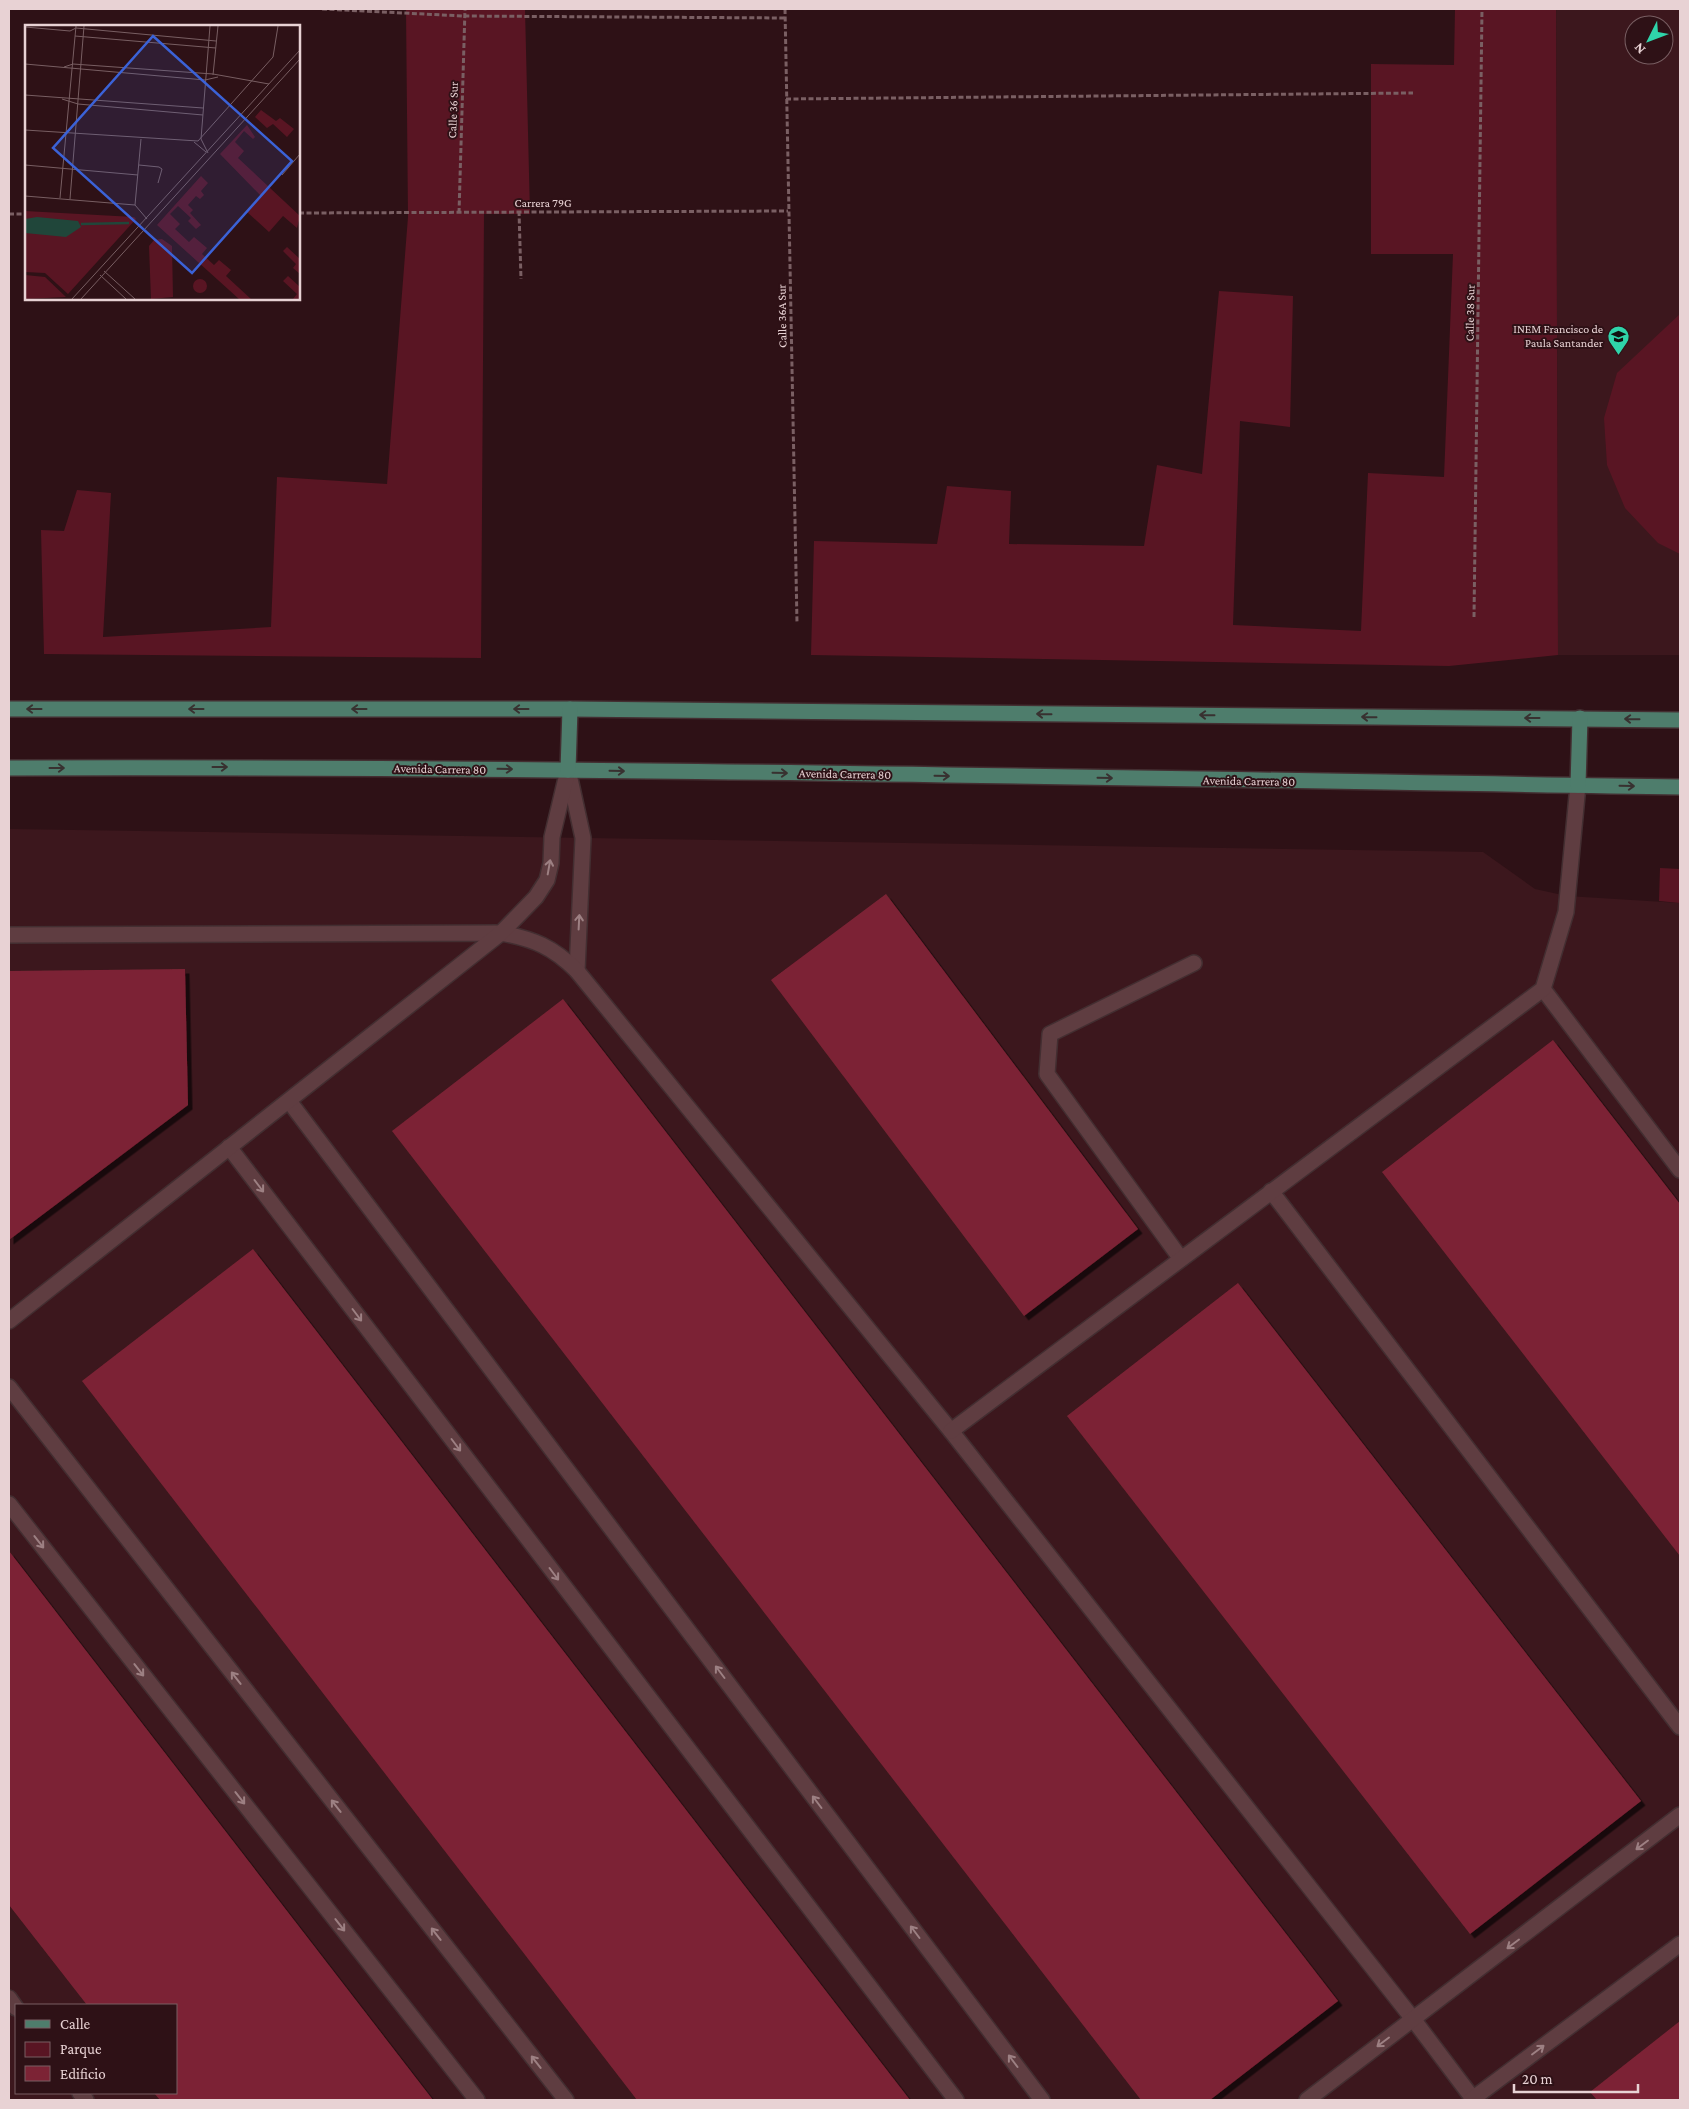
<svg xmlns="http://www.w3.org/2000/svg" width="1689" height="2109" viewBox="0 0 1689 2109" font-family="'Crimson Pro',serif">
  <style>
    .built { fill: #3c171d; fill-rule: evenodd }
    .green { fill: #591523 }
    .building { fill: #7c2335; filter: url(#shadow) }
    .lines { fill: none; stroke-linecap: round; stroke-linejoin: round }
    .lane-casing { stroke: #432e31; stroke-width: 18 }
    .primary-casing { stroke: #432e31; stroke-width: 18 }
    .path { stroke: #7a5f63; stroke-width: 3; stroke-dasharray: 5 2.5; stroke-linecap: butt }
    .lane { stroke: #5f3d41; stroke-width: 15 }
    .primary { stroke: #4e7d6c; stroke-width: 15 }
    .oneway { stroke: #383130 }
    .oneway2 { stroke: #9d8083 }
    .labels { text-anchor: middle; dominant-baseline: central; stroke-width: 4; stroke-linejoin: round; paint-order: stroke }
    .street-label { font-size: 12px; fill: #e8d2d4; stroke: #2e1116 }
    .poi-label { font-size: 12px; fill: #e8d2d4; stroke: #2e1116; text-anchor: end }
    .inset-river { fill: none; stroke: #20463a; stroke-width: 2.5 }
    .inset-road { fill: none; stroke: #785e62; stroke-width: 1 }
    .view { fill: #3b62d7; fill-opacity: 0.15; stroke: #3b62d7; stroke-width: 2.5 }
    .inset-edge { fill: none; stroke: #e8d2d4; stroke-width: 2.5 }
  </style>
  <defs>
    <filter id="shadow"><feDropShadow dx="4.5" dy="4.5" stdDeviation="0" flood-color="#0009"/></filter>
  </defs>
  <rect width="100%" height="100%" fill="#2e1116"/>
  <!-- built -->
  <g class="built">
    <path d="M1556 9H1680V655H1558ZM1634 25H1664V55H1634Z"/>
    <path d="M9 829 1483 852 1535 889 1567 896 1680 903V2100H9ZM16 2005H176V2093H16Z"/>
  </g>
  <!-- green -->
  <g class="green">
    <polygon points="406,9 525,9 530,214 484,214 481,658 44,654 41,530 64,531 77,490 111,493 103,637 271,627 277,477 387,484 408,217"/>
    <polygon points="1455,9 1556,9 1558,655 1449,666 811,655 814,541 937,544 947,486 1011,491 1009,544 1144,546 1157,465 1202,474 1219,291 1293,296 1290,427 1240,421 1233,625 1361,631 1368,473 1444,477 1453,254 1371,254 1371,64 1454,65"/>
    <polygon points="1680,314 1680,554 1658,543 1625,508 1607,465 1604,418 1617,373"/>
    <polygon points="1660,868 1680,869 1680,903 1659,901"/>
  </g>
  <!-- building -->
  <g class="building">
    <polygon points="886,894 1138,1229 1024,1316 771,980"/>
    <polygon points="185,969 188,1105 9,1240 9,971"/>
    <polygon points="563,999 1338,2001 1210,2100 1141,2100 392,1131"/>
    <polygon points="1553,1040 1680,1204 1680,1556 1382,1172"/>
    <polygon points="253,1249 910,2100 637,2100 82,1381"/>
    <polygon points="1238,1283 1641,1801 1470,1934 1067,1416"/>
    <polygon points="9,1551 433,2100 160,2100 154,2093 176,2093 176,2005 87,2005 9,1905"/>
    <polygon points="1680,2021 1680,2100 1597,2100 1590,2092"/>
  </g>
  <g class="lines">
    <defs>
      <g id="lane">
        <polyline points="569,774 583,838 577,971"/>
        <path d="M9 935 501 933C534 939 553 947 577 971L951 1431 1413 2019 1474 2100"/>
        <polyline points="1543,989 1680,1170"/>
        <polyline points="289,1101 1042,2100"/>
        <polyline points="229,1147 956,2100"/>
        <polyline points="1271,1191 1680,1727"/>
        <polyline points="1181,1259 1047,1074 1050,1034 1194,963"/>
        <polyline points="9,1321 501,933 536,897 547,880 551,863 552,837 568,770"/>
        <polyline points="9,1387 566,2100"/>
        <polyline points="951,1431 1543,989 1566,912 1578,785"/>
        <polyline points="9,1504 477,2100"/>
        <polyline points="9,1998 16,2008"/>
        <polyline points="80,2093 86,2100"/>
        <polyline points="1307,2100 1680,1815"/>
        <polyline points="1471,2100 1680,1944"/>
      </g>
      <g id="primary">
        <polyline points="9,709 570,709 1680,720"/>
        <path d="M9 768C566 766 1123 778 1680 787"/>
        <polyline points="568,770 570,709"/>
        <polyline points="1578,785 1580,718"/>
      </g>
    </defs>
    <!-- lane casing -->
    <use href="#lane" class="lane-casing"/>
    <!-- primary casing -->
    <use href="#primary" class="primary-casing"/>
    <!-- path -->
    <g class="path">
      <polyline points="322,9 464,16 785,18"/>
      <polyline points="785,9 797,623"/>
      <polyline points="786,99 1413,93"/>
      <polyline points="519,211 521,279"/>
      <polyline points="299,213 788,211"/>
      <polyline points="459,213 465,9"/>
      <polyline points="9,214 26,214"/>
      <polyline points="1474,617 1482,9"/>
    </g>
    <!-- lane -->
    <use href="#lane" class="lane"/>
    <!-- primary -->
    <use href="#primary" class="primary"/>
  </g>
  <!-- one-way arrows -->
  <defs><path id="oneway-shaft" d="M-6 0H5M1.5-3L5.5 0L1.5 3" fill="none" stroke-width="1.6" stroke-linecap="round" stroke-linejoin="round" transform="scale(1.25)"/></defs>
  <g class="oneway">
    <use href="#oneway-shaft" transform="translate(34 709) rotate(180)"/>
    <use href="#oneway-shaft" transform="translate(196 709) rotate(180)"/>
    <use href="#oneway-shaft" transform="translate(359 709) rotate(180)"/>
    <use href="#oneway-shaft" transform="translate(521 709) rotate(-180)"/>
    <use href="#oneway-shaft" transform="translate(1044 714) rotate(-179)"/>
    <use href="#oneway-shaft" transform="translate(1207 715) rotate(-179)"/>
    <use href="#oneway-shaft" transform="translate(1369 717) rotate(-179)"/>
    <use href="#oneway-shaft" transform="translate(1532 718) rotate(-180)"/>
    <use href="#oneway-shaft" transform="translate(1632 719) rotate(-179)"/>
    <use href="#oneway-shaft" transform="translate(220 767)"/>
    <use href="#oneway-shaft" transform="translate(57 768)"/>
    <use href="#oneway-shaft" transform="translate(505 769) rotate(1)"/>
    <use href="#oneway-shaft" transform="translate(617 771) rotate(1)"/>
    <use href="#oneway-shaft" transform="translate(780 773) rotate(1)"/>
    <use href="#oneway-shaft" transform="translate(942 776) rotate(1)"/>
    <use href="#oneway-shaft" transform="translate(1105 778) rotate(1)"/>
    <use href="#oneway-shaft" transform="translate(1627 786) rotate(1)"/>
  </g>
  <g class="oneway2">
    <use href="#oneway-shaft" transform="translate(549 867) rotate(-80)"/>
    <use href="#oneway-shaft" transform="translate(579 922) rotate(-87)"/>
    <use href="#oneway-shaft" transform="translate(259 1186) rotate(53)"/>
    <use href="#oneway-shaft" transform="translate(357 1315) rotate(53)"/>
    <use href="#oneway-shaft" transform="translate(456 1445) rotate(53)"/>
    <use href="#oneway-shaft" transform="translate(39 1542) rotate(52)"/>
    <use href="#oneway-shaft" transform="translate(554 1574) rotate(53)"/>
    <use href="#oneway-shaft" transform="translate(139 1670) rotate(52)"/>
    <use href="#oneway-shaft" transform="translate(720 1672) rotate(-127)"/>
    <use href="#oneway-shaft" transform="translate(236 1678) rotate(-128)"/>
    <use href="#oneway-shaft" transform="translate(240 1798) rotate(52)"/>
    <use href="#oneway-shaft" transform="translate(817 1802) rotate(-127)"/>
    <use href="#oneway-shaft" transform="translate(336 1806) rotate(-128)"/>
    <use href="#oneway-shaft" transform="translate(1642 1845) rotate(143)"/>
    <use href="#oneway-shaft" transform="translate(340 1925) rotate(52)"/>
    <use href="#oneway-shaft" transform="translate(915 1932) rotate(-127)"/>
    <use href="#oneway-shaft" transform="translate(436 1934) rotate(-128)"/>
    <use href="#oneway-shaft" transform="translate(1513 1944) rotate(143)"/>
    <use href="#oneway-shaft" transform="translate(1383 2042) rotate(143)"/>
    <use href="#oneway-shaft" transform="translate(1538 2050) rotate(-37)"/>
    <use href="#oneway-shaft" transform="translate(1013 2061) rotate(-127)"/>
    <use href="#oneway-shaft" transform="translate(536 2062) rotate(-128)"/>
  </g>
  <!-- icons -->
  <defs>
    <symbol id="school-pin" viewBox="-11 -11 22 30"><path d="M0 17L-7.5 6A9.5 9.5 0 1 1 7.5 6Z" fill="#2fd4aa" stroke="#2e1116"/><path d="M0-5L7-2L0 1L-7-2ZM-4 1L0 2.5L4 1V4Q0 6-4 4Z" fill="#111"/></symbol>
  </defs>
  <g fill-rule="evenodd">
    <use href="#school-pin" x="1606" y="324" width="25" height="34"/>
  </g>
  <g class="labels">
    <!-- street labels -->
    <g class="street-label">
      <text transform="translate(453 110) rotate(-88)">Calle 36 Sur</text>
      <text x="543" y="203">Carrera 79G</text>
      <text transform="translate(1470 313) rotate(-89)">Calle 38 Sur</text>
      <text transform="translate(782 316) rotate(-91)">Calle 36A Sur</text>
      <text transform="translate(440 769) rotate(1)">Avenida Carrera 80</text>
      <text transform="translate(845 774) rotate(1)">Avenida Carrera 80</text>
      <text transform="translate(1249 781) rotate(1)">Avenida Carrera 80</text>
    </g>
    <!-- poi labels -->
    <g class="poi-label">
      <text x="1603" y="329">INEM Francisco de<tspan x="1603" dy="14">Paula Santander</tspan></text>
    </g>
  </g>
  <!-- overview -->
  <g transform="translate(25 25)">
    <rect width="275" height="275" fill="#2e1116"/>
    <path d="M236 85 251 96 255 93 269 104 262 112 248 99 242 103 230 92ZM222 100 230 112 228 114 219 106 210 117 219 126 213 133 275 191 272 203 258 191 244 207 222 187 236 171 195 129ZM176 151 183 158 176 166 179 170 175 174 171 171 163 180 168 185 165 188 176 200 171 204 163 196 166 193 153 181 145 189 155 199 150 204 164 217 169 212 182 223 177 229 189 240 194 235 206 245 201 251 226 274H214L132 200ZM0 186 109 192 111 194 43 269 20 248 0 247ZM137 214 147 221 148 272 126 274 124 221 129 215ZM262 222 275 234V249L268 243 271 239 258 226ZM0 250 20 252 41 272 0 274ZM263 251 275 262V274H268L272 269 258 256ZM168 261a7 7 0 1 1 14 0a7 7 0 1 1-14 0Z" fill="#591523"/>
    <path d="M12 192 53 196 56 202 41 212 0 208V194Z" fill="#20463a"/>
    <path class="inset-river" d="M56 199 104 198"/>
    <path class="inset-road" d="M0 2 45 6 51 3 191 16M50 11 191 23M0 39 180 55 193 52M39 42 48 39 188 49 244 59M188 50 193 1M0 70 178 83M37 74 53 79 178 90M0 105 173 116 248 32 253 1M116 114 110 180 122 194M169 117 181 127M183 128 176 114 185 1M0 140 113 150M114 140 134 142 137 144 133 158M257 150 275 129M0 171 110 180M35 173 51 1M45 174 59 1M79 246 110 274M75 250 101 274M47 274 275 25M56 274 275 34"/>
    <path class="view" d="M128 11 267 136 167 248 28 123Z"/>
    <rect width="275" height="275" class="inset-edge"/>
  </g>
  <!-- border -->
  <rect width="1689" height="2109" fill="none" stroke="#e8d2d4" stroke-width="20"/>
  <!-- legend -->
  <rect x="15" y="2004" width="162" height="90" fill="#2e1116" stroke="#785e62"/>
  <rect x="25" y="2020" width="25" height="8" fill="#4e7d6c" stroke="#785e62"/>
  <text x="60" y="2029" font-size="15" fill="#e8d2d4">Calle</text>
  <rect x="25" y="2042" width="25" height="15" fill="#591523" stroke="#785e62"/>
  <text x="60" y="2054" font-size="15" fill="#e8d2d4">Parque</text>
  <rect x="25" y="2066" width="25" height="15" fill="#7c2335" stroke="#785e62"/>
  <text x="60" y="2079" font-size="15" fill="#e8d2d4">Edificio</text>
  <!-- north arrow -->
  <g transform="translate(1649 40) rotate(228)"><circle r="24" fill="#2e1116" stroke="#785e62"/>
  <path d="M0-4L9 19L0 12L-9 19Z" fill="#2fd4aa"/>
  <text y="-8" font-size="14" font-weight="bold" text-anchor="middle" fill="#e8d2d4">N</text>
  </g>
  <!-- scale -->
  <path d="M1514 2084v8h124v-8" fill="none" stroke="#e8d2d4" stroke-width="2.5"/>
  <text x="1522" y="2084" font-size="15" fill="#e8d2d4" stroke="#2e1116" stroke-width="4" paint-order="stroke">20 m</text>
</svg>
